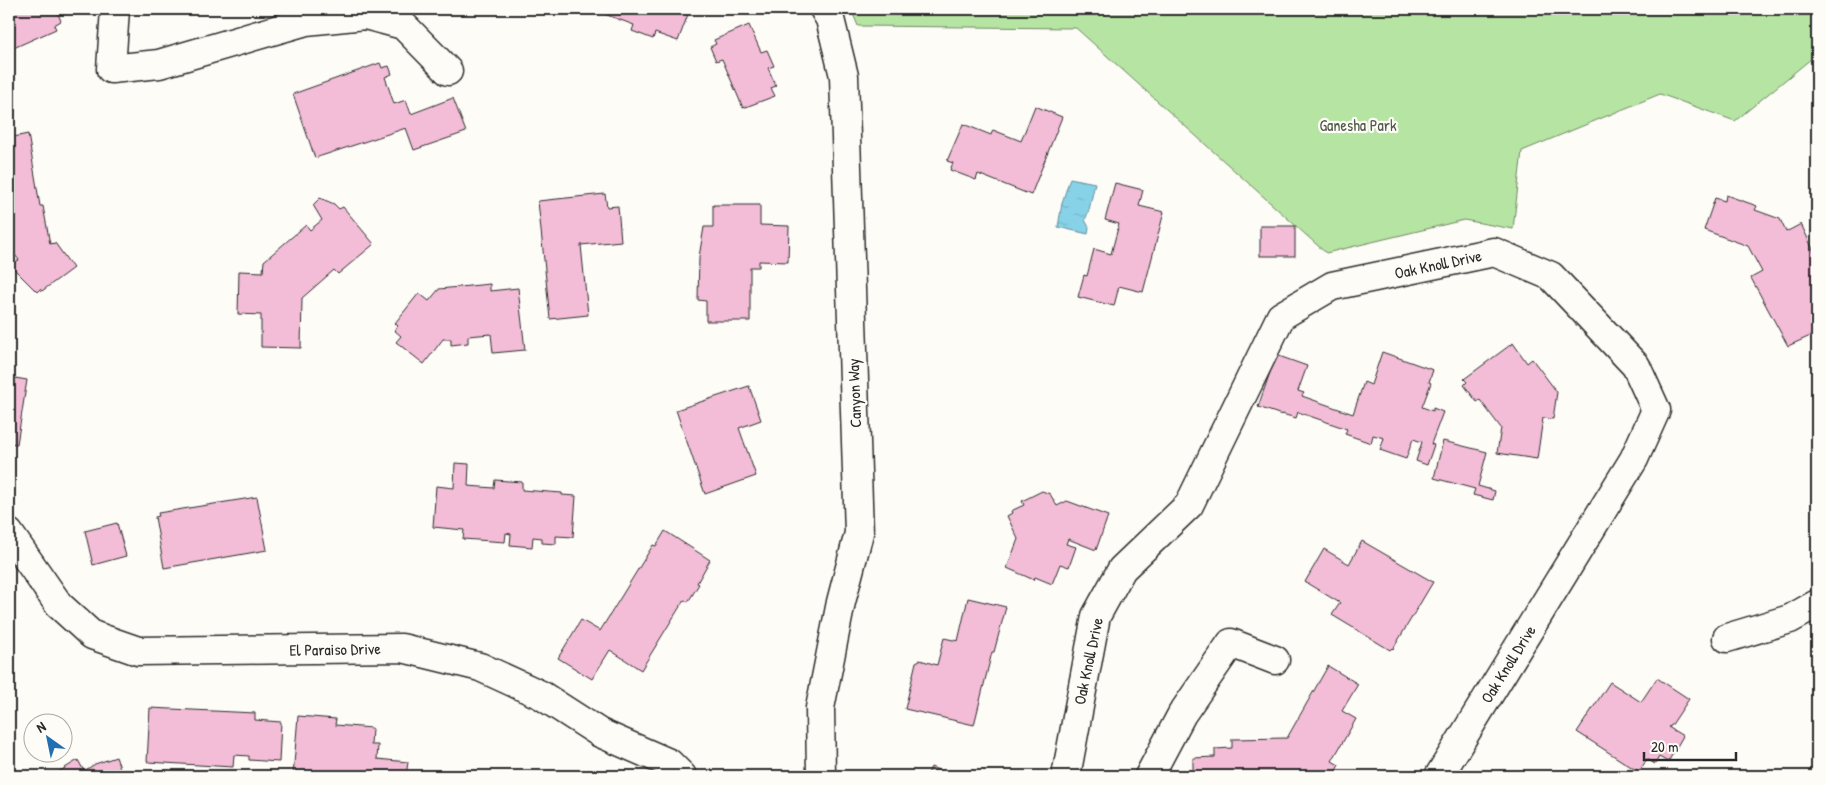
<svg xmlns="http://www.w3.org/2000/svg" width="1826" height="785" viewBox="0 0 1826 785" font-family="'Patrick Hand',sans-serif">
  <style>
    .park { fill: #b6e4a2; stroke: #708866 }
    .water { fill: url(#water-ripples); stroke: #638f9c }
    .building { fill: #f3bdd7; stroke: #2b2b2b }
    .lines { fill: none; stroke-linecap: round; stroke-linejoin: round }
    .minor-casing { stroke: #2b2b2b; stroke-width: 31 }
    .minor { stroke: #fdfcf7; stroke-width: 28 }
    .labels { text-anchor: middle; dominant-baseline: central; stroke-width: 4.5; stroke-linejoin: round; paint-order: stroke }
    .park-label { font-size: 16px; fill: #4e5949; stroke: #fdfcf7 }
    .street-label { font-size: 16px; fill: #2b2b2b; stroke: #fdfcf7 }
  </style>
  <defs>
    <pattern id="water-ripples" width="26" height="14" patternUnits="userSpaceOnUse" patternTransform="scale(1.25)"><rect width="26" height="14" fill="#88d2e8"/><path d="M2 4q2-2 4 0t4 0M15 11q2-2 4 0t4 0" fill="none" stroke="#76b4c7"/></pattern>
  </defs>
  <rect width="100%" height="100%" fill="#fdfcf7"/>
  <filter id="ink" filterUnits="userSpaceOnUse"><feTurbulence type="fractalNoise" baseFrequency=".02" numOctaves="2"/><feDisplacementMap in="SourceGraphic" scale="10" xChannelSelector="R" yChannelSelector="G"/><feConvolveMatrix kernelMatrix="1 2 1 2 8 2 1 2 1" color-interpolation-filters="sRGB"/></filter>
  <g filter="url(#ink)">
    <!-- park -->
    <polygon class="park" points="851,9 1817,9 1817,54 1735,121 1660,94 1522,151 1513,229 1464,220 1326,253 1076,28 858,26"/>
    <!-- water -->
    <polygon class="water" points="1070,178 1095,183 1089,210 1085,220 1089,227 1088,234 1058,227 1062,203"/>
    <!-- building -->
    <g class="building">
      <polygon points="9,9 56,9 61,21 54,25 56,29 9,50"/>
      <polygon points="591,9 690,9 678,41 655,33 653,39 632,31 634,25"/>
      <polygon points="749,25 761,52 767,50 774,66 768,68 776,86 771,88 775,96 743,108 722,59 716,61 710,47 716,44 714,40"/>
      <polygon points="380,63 382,68 389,66 392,74 385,77 394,104 406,100 411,114 453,98 466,132 414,150 406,128 315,158 293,94"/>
      <polygon points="1035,106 1062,117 1031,195 978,174 976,180 950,170 953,163 947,161 963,124 991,135 993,130 1021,141"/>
      <polygon points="28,134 40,206 43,206 50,244 55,243 73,268 42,291 40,289 37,292 10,265 19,260 15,255 11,256 9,243 9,138"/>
      <polygon points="1115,183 1143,190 1139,206 1164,212 1143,292 1119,286 1114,306 1078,297 1084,275 1087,276 1094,249 1111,254 1119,224 1105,220"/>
      <polygon points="605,194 607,207 618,206 621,241 581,245 588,315 550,319 538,201"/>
      <polygon points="1726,195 1757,206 1755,210 1780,219 1786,232 1801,224 1817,258 1817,333 1788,346 1751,278 1762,272 1748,246 1704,230 1715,198 1725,201"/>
      <polygon points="320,198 334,204 339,209 343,207 374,244 338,274 334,270 302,298 301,348 261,347 261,315 238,314 239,271 263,272 264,261 306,225 310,230 322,220 313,205"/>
      <polygon points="713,205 760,205 760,225 789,226 788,262 759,261 759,267 750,267 750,321 706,321 706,301 698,300 699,257 704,227 713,227"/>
      <rect x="1260" y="226" width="35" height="30"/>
      <polygon points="490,284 490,291 518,288 525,350 493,353 491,334 468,336 468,343 451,345 451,339 443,339 424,364 396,342 401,336 394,330 398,326 395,323 419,293 429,301 439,289"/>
      <polygon points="1513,343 1527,363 1532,359 1557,392 1553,419 1543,418 1537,459 1497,453 1501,428 1480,400 1477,402 1464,385 1467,382 1464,379"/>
      <polygon points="1382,352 1433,370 1429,382 1431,383 1422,407 1433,411 1433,408 1443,412 1431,444 1434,445 1427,465 1416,461 1422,442 1413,439 1406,459 1380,450 1384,438 1373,435 1371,443 1345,434 1347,429 1298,412 1296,418 1282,414 1282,415 1258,407 1276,355 1307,366 1298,391 1304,393 1302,396 1353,414 1364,382 1371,385"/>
      <polygon points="9,377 27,380 17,444 9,443"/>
      <polygon points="749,386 761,420 739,428 756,476 705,494 676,410"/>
      <polygon points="1443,441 1487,452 1478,486 1495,491 1493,500 1473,495 1475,489 1434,478"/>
      <polygon points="455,463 469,464 468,486 494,488 495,480 522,482 522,490 562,493 562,495 576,496 573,537 556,536 556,544 542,543 542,538 533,537 532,547 510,545 511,534 506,533 505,542 463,539 464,530 433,527 436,486 454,488"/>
      <polygon points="1042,491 1050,494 1057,506 1067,501 1108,516 1096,550 1068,539 1066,544 1076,547 1069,567 1060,564 1052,584 1035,577 1034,580 1007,568 1018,539 1007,516 1012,513 1011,511 1024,505 1022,501"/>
      <polygon points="257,497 267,550 164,568 155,517 159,516 158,513"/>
      <polygon points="117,523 126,556 93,565 85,531"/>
      <polygon points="665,531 710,560 697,583 699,584 688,602 684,600 641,670 610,650 592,679 558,658 581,620 600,631 653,545 656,546"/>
      <polygon points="1362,541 1433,582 1393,649 1392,648 1390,650 1332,615 1340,603 1305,582 1324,549 1349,564"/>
      <polygon points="968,598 1006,607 994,652 992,652 974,725 905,709 916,662 920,660 937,665 944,638 958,641"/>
      <polygon points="1328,666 1358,684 1342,711 1356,719 1332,761 1339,765 1333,776 1193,776 1193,758 1215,757 1215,749 1232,748 1232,739 1287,738"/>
      <polygon points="1657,678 1689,699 1671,726 1668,727 1683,736 1668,762 1659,757 1655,764 1647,759 1639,772 1577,732 1610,682 1641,702"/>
      <polygon points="150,708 255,713 255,720 281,722 279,762 249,760 249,756 234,755 233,767 147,762"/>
      <polygon points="298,716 336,719 335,725 372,728 371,745 378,745 377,759 408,762 406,776 320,775 320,776 293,776"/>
      <polygon points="116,757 123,776 52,776 78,760 84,771 95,764"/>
      <polygon points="931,767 953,776 927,776"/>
    </g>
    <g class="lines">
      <defs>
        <g id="minor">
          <polyline points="115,9 111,69 159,64 306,21 365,15 403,25 448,71"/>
          <polyline points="9,533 59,605 92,635 138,651 402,648 480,667 541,695 600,733 669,763 682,776"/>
          <polyline points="1727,638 1790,619 1817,604"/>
          <polyline points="821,776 820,708 841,602 859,533 844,76 830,19 824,9"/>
          <polyline points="1066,776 1096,616 1122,569 1189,505 1281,316 1332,286 1494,252 1551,276 1636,366 1656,410 1634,459 1439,776"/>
          <polyline points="1149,776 1182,714 1231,643 1275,660"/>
        </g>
      </defs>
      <!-- minor casing -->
      <use href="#minor" class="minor-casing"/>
      <!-- minor -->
      <use href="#minor" class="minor"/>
    </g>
  </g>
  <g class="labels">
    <!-- park labels -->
    <g class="park-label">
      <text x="1358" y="125">Ganesha Park</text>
    </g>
    <!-- street labels -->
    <g class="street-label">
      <text transform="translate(1438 264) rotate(-12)">Oak Knoll Drive</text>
      <text transform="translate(854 393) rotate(-92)">Canyon Way</text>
      <text transform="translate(335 649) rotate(-1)">El Paraiso Drive</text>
      <text transform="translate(1088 661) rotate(-78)">Oak Knoll Drive</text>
      <text transform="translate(1508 664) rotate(-58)">Oak Knoll Drive</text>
    </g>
  </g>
  <!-- margin -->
  <rect width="1826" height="785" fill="none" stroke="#fdfcf7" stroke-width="30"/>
  <rect x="15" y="15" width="1796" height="755" fill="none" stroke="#2b2b2b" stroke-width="2" filter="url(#ink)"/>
  <!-- north arrow -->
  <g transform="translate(48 738) rotate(327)"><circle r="24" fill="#fdfcf7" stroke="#a9a8a5"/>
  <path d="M0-4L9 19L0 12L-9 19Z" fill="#1f6fb2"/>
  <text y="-8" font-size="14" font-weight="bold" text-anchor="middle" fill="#2b2b2b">N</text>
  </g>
  <!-- scale -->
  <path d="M1644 752v8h92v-8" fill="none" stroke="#2b2b2b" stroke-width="2.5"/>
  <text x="1651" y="752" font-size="15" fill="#2b2b2b" stroke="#fdfcf7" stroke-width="4" paint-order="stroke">20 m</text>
</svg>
